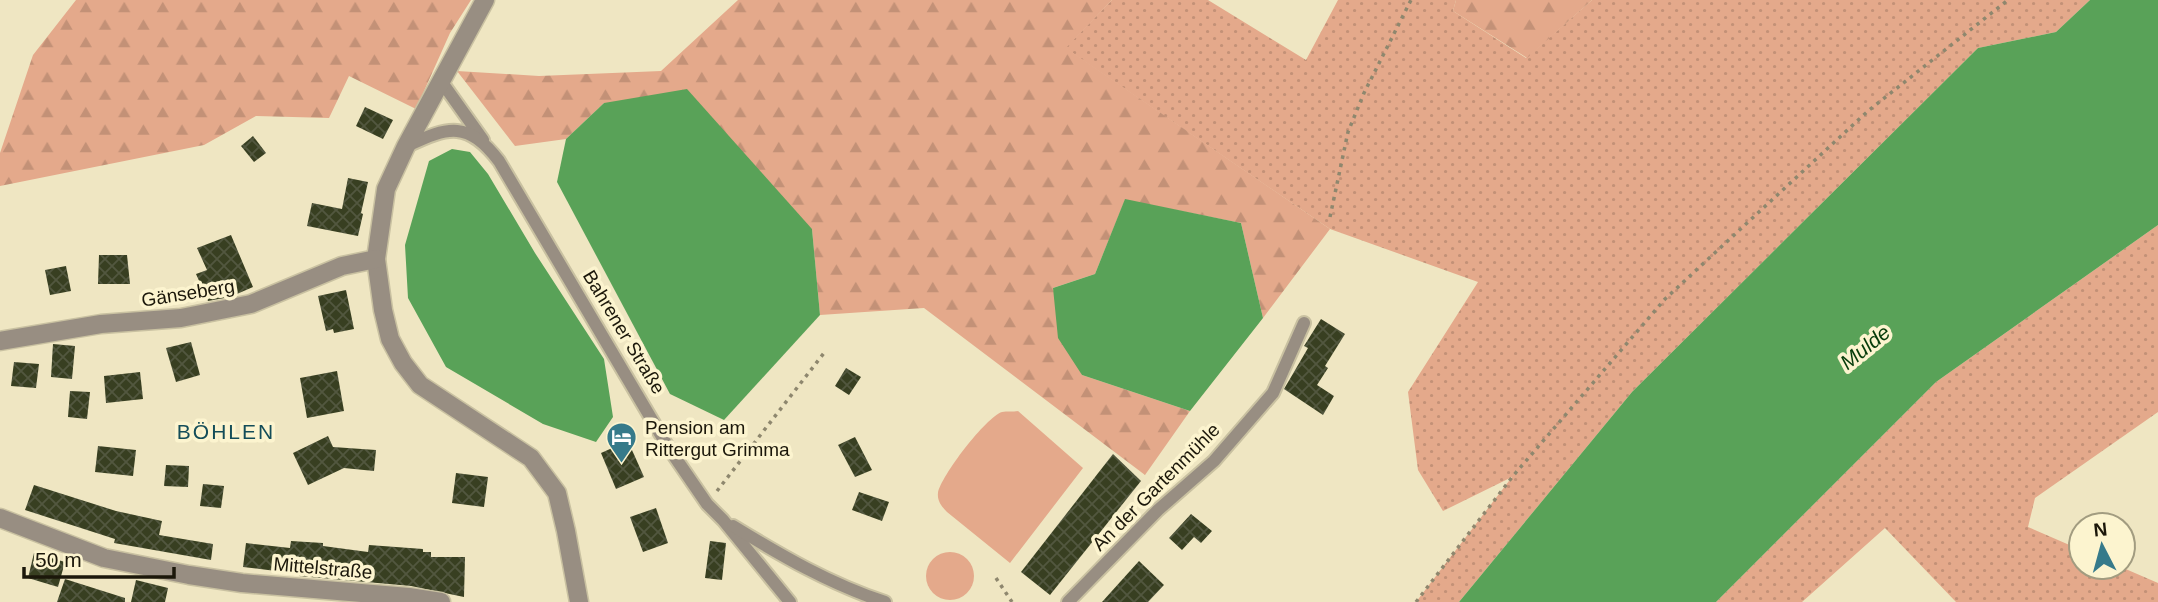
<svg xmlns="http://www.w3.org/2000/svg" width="2158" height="602" viewBox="0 0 2158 602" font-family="Arial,sans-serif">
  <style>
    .grass { fill: url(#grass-dots) }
    .forest { fill: url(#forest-firs) }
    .garden { fill: #e4a98b }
    .water { fill: #59a258 }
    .building { fill: url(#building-cross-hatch) }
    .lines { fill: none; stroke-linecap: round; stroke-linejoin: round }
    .lane-casing { stroke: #c9c1a1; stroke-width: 16 }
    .street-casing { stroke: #c9c1a1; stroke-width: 21 }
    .path { stroke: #8e876e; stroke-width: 3.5; stroke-dasharray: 3.5 5; stroke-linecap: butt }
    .lane { stroke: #988e82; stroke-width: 12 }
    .street { stroke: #988e82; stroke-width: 18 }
    .labels { text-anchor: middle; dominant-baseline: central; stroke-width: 7; stroke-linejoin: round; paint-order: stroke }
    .street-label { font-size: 19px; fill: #1b170a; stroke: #fcf4cf }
    .poi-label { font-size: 19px; fill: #1b170a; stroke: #fcf4cf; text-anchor: start }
    .water-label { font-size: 21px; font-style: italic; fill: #063c0a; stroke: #fcf4cf }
    .neighbourhood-label { font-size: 21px; letter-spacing: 2px; fill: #144d59; stroke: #fcf4cf }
  </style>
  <defs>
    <pattern id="grass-dots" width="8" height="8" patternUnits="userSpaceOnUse" patternTransform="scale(1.75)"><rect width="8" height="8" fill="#e4a98b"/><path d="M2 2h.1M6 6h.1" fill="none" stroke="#c39177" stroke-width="1.8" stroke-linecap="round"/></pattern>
    <pattern id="forest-firs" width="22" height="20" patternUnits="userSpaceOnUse" patternTransform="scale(1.75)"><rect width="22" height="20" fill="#e4a98b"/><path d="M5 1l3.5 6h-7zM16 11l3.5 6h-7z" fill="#c39177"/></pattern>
    <pattern id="building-cross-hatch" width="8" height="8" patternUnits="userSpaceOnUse" patternTransform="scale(1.75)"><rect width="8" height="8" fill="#383f21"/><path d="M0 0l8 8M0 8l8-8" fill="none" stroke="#52573f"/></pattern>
  </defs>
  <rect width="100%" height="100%" fill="#efe6c2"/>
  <!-- grass -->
  <g class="grass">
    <polygon points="1112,0 1208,0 1306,60 1338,0 1456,0 1453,11 1526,58 1592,0 2090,0 2056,32 1978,48 1632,392 1459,602 1416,602 1512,477 1443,511 1418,470 1408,392 1478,282 1330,229 1065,48"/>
    <polygon points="2158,225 2158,412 2035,498 2028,527 2081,550 2081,567 2121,567 2158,583 2158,602 1956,602 1885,528 1802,602 1716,602 1936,382"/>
  </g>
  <!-- forest -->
  <g class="forest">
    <polygon points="76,0 471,0 450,33 416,109 349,76 329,118 256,116 204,145 0,186 0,153 33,55"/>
    <polygon points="738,0 1112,0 1066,48 1330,229 1263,318 1241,223 1125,200 1095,274 1053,288 1082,375 1190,411 1145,475 924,308 820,315 812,229 604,103 566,139 515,146 457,71 539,76 661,71"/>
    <polygon points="1456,0 1592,0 1527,58 1453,11"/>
  </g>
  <!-- garden -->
  <g class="garden">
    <path d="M1018 411 1083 468 1010 563 947 512C942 507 937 501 938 493 941 476 986 417 1002 412 1007 411 1013 412 1018 411Z"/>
    <circle cx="950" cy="576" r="24"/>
  </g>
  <!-- water -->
  <g class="water">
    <polygon points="2090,0 2158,0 2158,225 1936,382 1716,602 1459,602 1632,392 1978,48 2056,32"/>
    <polygon points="687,89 812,229 820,315 724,420 670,394 557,182 566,139 604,103"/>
    <polygon points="452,149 470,152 488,174 535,253 604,359 613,417 596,442 543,424 446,367 408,298 405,245 429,161"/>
    <polygon points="1125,199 1241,223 1263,318 1190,411 1082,375 1058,338 1053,288 1095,274"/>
  </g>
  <!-- building -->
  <g class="building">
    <polygon points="365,107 393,120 383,139 356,126"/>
    <polygon points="253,136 266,153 254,162 241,146"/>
    <polygon points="348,178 368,182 361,213 363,214 358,236 307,226 312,203 342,209"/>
    <polygon points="231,235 253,287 230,297 208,301 196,274 207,270 197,248"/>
    <polygon points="99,255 127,255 130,284 98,284"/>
    <polygon points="66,266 71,291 50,295 45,270"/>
    <polygon points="346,290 354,329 334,333 333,329 326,331 318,296"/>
    <polygon points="1321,319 1345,334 1325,366 1328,368 1317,385 1334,396 1323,415 1284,389 1308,348 1304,346"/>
    <polygon points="191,342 200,375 176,382 166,348"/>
    <polygon points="53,344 75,346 72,379 51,377"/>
    <polygon points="14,362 39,364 36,388 11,386"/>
    <polygon points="846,368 861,377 849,395 835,386"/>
    <polygon points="337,371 344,411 307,418 300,378"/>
    <polygon points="140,372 143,399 106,403 104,376"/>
    <polygon points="70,391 90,392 87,419 68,417"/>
    <polygon points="328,436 333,447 376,450 374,471 344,468 308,485 293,453"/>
    <polygon points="855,437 872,470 855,477 838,445"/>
    <polygon points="628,441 644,477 616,489 601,453"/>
    <polygon points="98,446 136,450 133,476 95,472"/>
    <polygon points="1113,454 1141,481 1050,595 1021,572"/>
    <polygon points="166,465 189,466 188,487 164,486"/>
    <polygon points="456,473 488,477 484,507 452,503"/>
    <polygon points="203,484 224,486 221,508 200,506"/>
    <polygon points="34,485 116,511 162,521 159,535 213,544 211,560 114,543 115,539 25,510"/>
    <polygon points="859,492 889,502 882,521 852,510"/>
    <polygon points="656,508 668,543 643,552 630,517"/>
    <polygon points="1191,514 1212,531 1201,543 1194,537 1182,550 1169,538"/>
    <polygon points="291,541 323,543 323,546 368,552 369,545 423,549 423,552 431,552 431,557 465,557 464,597 411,586 299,576 300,574 243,567 246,543 290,548"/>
    <polygon points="710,541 726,543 722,580 705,578"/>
    <polygon points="34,553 65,562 58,587 28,578"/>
    <polygon points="1139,561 1164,585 1148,602 1102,602"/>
    <polygon points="65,579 125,598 125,602 57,602"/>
    <polygon points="136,580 168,588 165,602 131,602"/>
  </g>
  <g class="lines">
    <defs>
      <g id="lane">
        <polyline points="441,81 483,140"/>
        <path d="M407 146C449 126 468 121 499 161L668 447 707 504 723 520 790 602"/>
        <path d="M733 526C782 556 830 584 885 602"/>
        <polyline points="1068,602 1158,510 1214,461 1273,393 1304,323"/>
      </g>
      <g id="street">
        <polyline points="485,0 406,146 386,189 376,259 383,310 390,339 403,363 420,385 531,458 557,493 566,531 579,602"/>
        <polyline points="0,341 101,324 181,318 251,304 342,266 376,259"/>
        <polyline points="0,518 104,558 189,575 242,583 409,597 441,602"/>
      </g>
    </defs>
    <!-- lane casing -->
    <use href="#lane" class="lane-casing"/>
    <!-- street casing -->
    <use href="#street" class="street-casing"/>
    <!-- path -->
    <g class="path">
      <polyline points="1330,217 1348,132 1364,93 1411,0"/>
      <polyline points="717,491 824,353"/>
      <polyline points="996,578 1012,602"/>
      <polyline points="1416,602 1513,476 1665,299 1868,111 2008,0"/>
    </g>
    <!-- lane -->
    <use href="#lane" class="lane"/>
    <!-- street -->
    <use href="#street" class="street"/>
  </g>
  <!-- icons -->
  <defs>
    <symbol id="hotel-pin" viewBox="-11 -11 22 30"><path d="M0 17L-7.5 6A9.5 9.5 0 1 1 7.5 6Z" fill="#367a8a" stroke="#fcf4cf"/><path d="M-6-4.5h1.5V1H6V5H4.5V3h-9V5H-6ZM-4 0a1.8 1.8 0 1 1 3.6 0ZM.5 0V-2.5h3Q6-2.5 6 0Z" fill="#fff"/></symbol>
  </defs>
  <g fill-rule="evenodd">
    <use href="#hotel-pin" x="604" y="420" width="35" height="47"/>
  </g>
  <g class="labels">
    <!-- street labels -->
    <g class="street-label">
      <text transform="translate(188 293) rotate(-9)">Gänseberg</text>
      <text transform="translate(624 332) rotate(59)">Bahrener Straße</text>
      <text transform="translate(1156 487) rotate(-45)">An der Gartenmühle</text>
      <text transform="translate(323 568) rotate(5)">Mittelstraße</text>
    </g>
    <!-- poi labels -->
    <g class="poi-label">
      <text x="645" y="427">Pension am<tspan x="645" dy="22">Rittergut Grimma</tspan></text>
    </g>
    <!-- water labels -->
    <g class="water-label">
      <text transform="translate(1865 347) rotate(-39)">Mulde</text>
    </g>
    <!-- neighbourhood labels -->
    <g class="neighbourhood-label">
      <text x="226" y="431">BÖHLEN</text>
    </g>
  </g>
  <!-- north arrow -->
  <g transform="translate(2102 546) rotate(354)"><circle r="33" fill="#fcf4cf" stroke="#a29c80" stroke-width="2"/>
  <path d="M0-5L12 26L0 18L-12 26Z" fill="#367a8a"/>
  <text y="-10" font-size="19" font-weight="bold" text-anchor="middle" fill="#1b170a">N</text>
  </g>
  <!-- scale -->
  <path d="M24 567v10h150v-10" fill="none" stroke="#1b170a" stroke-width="3.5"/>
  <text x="35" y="567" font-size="21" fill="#1b170a" stroke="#fcf4cf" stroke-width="5" paint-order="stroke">50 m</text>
</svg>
